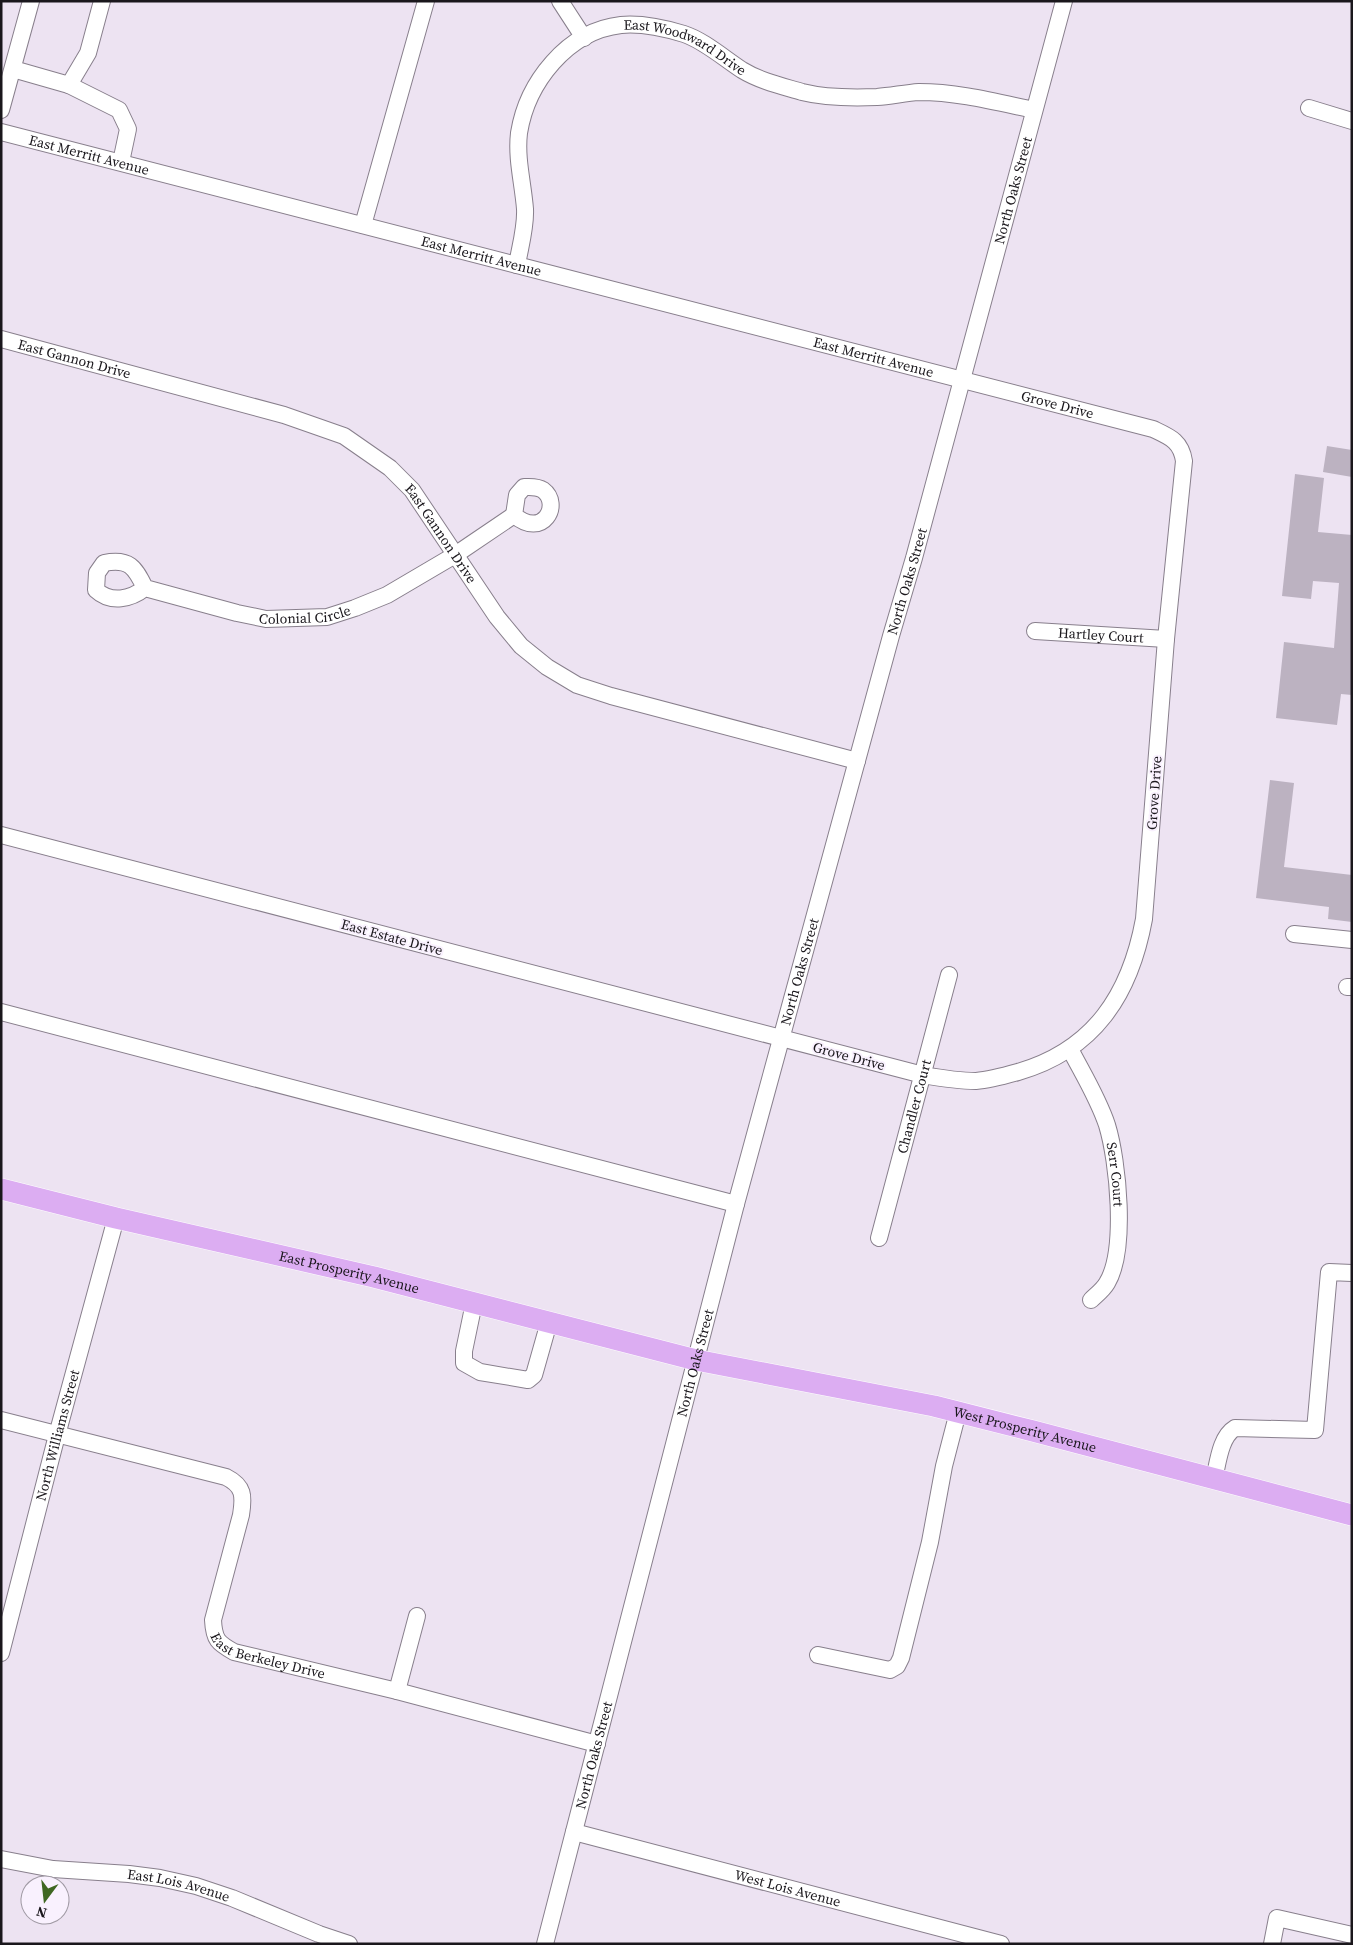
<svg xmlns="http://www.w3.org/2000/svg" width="1353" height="1945" viewBox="0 0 1353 1945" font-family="'Source Serif 4',serif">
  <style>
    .building { fill: #bcb2c1 }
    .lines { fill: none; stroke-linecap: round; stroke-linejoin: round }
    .minor-casing { stroke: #887f8c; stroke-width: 18 }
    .major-casing { stroke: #fff; stroke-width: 22 }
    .minor { stroke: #fff; stroke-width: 16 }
    .major { stroke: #dcadf2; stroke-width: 21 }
    .labels { text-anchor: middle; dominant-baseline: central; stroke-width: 4; stroke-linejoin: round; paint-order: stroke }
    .street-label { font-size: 14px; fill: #1a171c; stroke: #f9f1fe }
  </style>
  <rect width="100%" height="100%" fill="#ede3f2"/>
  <!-- building -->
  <g class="building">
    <polygon points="1327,446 1352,450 1352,477 1323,472"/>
    <polygon points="1295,474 1324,478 1318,532 1352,535 1352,695 1341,694 1337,725 1276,718 1284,642 1334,648 1339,583 1313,581 1311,599 1282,596"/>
    <polygon points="1270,780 1294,783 1284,867 1352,875 1352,922 1328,919 1329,907 1256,898"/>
  </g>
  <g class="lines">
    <defs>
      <g id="minor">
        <polyline points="560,1 584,38"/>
        <polyline points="13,69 69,85 88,53 102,1"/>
        <polyline points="69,85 119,110 128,129 121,162"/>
        <polyline points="1309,108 1352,121"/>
        <polyline points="1,110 31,1"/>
        <path id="s1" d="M1 132 1153 429C1170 437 1181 441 1184 461L1166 639 1144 919C1130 995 1094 1050 1018 1072 1004 1076 990 1080 976 1081 958 1081 940 1078 923 1075L1 835"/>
        <polyline points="363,225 426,1"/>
        <path id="s2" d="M517 265C520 247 526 227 525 209 523 183 516 159 519 133 527 83 567 31 621 25 642 23 664 28 684 34 703 40 725 59 742 70 760 81 782 86 802 92 826 98 853 98 877 97 891 96 905 93 919 92 958 92 996 102 1034 110"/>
        <path id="s3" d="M1 339 284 415 344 436 390 468 412 490 497 617 521 646 547 667 577 685 611 696 857 761"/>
        <path d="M524 487C530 487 537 486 543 490 562 504 543 540 514 515L517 495Z"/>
        <path id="s4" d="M145 588C131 599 111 604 96 590L97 573 104 563C129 558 135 567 145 588L237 613 266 619 327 617 355 608 387 595 455 555 514 515"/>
        <path id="s5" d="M1035 631 1166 639"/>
        <polyline points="1294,934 1352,940"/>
        <polyline points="1347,987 1352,987"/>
        <polyline points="1,1012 736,1204"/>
        <path id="s6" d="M1070 1049C1083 1074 1098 1098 1107 1125 1118 1161 1127 1250 1107 1283 1103 1290 1096 1295 1091 1300"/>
        <path id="s7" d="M879 1238 949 975"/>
        <polyline points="474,1303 464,1351 464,1363 480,1372 528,1380 534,1375 549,1322"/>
        <path id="s8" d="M1 1420 226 1477C244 1486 244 1496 241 1515L213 1620C214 1640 218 1643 234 1652L397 1691 597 1744"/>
        <path d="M1214 1479C1218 1463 1220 1437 1235 1428L1315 1430 1329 1272 1352 1273"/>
        <path id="s9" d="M1 1653 57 1435 116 1218"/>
        <polyline points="818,1655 890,1670 897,1666 901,1658 930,1542 944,1466 958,1412"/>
        <polyline points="397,1691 417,1616"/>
        <path id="s10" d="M574 1832 1001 1944"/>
        <path id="s11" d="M1 1859 53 1869 129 1874 160 1878 196 1886 232 1898 319 1934 349 1944"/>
        <path id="s12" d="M545 1944 736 1204 891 636 914 558 1064 1"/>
        <polyline points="1272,1944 1277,1918 1352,1935"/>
      </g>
      <g id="major">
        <path id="s13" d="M1 1189 116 1218 374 1277 696 1360 934 1406 1033 1431 1352 1515"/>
      </g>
    </defs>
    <!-- minor casing -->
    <use href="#minor" class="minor-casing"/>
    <!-- major casing -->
    <use href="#major" class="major-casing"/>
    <!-- minor -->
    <use href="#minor" class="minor"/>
    <!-- major -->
    <use href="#major" class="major"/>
  </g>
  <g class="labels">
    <!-- street labels -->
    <g class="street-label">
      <text stroke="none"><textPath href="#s2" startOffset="361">East Woodward Drive</textPath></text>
      <text stroke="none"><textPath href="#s1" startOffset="91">East Merritt Avenue</textPath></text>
      <text stroke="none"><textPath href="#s12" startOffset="1815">North Oaks Street</textPath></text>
      <text stroke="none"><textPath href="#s1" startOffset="496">East Merritt Avenue</textPath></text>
      <text stroke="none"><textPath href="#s1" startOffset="901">East Merritt Avenue</textPath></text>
      <text stroke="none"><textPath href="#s3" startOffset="76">East Gannon Drive</textPath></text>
      <text stroke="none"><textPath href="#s1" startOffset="1091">Grove Drive</textPath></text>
      <text stroke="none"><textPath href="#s3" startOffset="496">East Gannon Drive</textPath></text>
      <text stroke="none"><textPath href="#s12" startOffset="1410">North Oaks Street</textPath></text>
      <text stroke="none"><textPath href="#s4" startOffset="301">Colonial Circle</textPath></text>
      <text stroke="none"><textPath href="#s5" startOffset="66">Hartley Court</textPath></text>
      <text transform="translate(1154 793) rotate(-86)">Grove Drive</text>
      <text transform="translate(392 937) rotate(15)">East Estate Drive</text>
      <text stroke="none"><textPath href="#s12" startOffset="1005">North Oaks Street</textPath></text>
      <text transform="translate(849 1056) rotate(15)">Grove Drive</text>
      <text stroke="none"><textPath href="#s7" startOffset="136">Chandler Court</textPath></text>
      <text stroke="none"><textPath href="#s6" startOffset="135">Serr Court</textPath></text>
      <text stroke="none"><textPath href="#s13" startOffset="358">East Prosperity Avenue</textPath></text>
      <text stroke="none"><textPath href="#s12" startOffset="600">North Oaks Street</textPath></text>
      <text stroke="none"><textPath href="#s13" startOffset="1052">West Prosperity Avenue</textPath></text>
      <text stroke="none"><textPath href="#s9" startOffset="225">North Williams Street</textPath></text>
      <text stroke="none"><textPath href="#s8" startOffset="460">East Berkeley Drive</textPath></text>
      <text stroke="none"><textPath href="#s12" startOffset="195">North Oaks Street</textPath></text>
      <text stroke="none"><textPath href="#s11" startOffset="180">East Lois Avenue</textPath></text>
      <text stroke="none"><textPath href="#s10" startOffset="221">West Lois Avenue</textPath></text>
    </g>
  </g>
  <!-- border -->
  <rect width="1353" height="1945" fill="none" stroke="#1a171c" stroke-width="5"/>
  <!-- north arrow -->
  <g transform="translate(45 1900) rotate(195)"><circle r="24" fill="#f9f1fe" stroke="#a09aa4"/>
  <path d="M0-4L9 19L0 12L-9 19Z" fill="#3f6722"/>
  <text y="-8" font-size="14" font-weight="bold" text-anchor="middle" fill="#1a171c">N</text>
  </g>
</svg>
